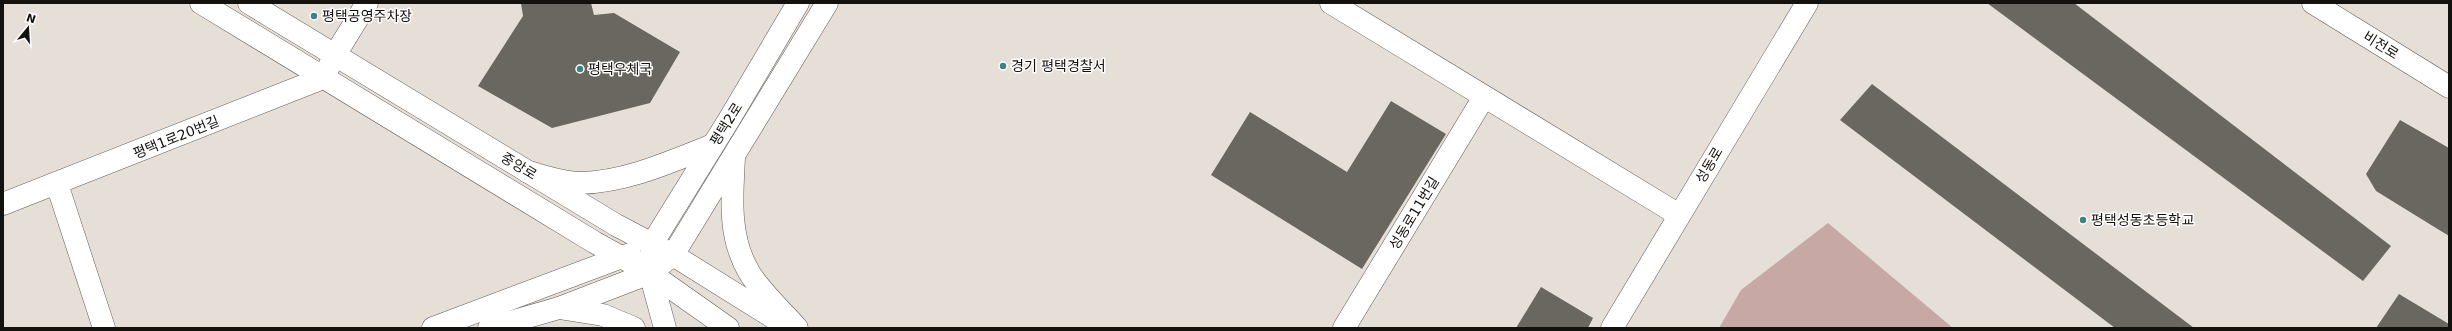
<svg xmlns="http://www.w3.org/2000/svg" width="2452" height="331" viewBox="0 0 2452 331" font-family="'DejaVu Sans','Noto Sans KR',sans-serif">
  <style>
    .green { fill: #c7a8a5 }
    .building { fill: #69675f }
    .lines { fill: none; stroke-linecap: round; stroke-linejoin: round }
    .minor-casing { stroke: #605a54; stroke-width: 23 }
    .tertiary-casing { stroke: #605a54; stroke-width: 23 }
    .secondary-casing { stroke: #605a54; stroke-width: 23 }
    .minor { stroke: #fff; stroke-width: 22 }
    .tertiary { stroke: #fff; stroke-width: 22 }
    .secondary { stroke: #fff; stroke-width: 22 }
    .poi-dot { fill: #3d847f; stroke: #fff; stroke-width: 1.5 }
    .labels { text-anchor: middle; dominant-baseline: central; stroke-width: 3; stroke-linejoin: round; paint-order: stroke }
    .poi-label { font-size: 14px; fill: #14120f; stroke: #fff; text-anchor: start }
    .street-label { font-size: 14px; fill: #14120f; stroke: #fff }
  </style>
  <rect width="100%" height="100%" fill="#e6dfd8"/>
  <!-- green -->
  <polygon class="green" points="1828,223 1953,328 1719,328 1741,290"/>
  <!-- building -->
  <g class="building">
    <polygon points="521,3 591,3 594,15 614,13 680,52 650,103 552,128 478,86 523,16"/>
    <polygon points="1987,3 2074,3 2391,246 2363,281"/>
    <polygon points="1872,84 2194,328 2115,328 1840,120"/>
    <polygon points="1391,101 1446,134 1362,269 1211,175 1250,112 1347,172"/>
    <polygon points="2400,120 2449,148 2449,236 2376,191 2366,174"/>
    <polygon points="1541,287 1593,318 1588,328 1516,328"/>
    <polygon points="2399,294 2449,324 2449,328 2376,328"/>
  </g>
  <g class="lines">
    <defs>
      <g id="minor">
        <polyline points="1331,3 1679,215"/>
        <polyline points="2313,3 2449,87"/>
        <polyline points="57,184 104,328"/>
        <polyline points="3,204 323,78 335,55 367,3"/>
        <polyline points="652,244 650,273 665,328"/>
        <polyline points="1344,328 1484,97"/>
        <polyline points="1612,328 1807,3"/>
      </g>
      <g id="tertiary">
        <polyline points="201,3 594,242 650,273"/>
        <polyline points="249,3 616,225 673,255"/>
        <path d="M734 158C732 196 728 237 749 272 759 290 783 312 797 328"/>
        <polyline points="652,244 730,118 798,3"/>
        <polyline points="433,328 630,254"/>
        <polyline points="489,328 559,308 650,273 673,255 827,3"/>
      </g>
      <g id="secondary">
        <path d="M528 172C544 176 564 183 580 183 626 182 670 162 713 145"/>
        <polyline points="673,255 790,328"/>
        <polyline points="650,273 728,328"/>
        <polyline points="559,308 603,315 634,328"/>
      </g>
    </defs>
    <!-- minor casing -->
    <use href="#minor" class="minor-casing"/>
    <!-- tertiary casing -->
    <use href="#tertiary" class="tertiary-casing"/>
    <!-- secondary casing -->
    <use href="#secondary" class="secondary-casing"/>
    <!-- minor -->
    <use href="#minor" class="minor"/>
    <!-- tertiary -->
    <use href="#tertiary" class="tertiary"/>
    <!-- secondary -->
    <use href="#secondary" class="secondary"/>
  </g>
  <!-- markers -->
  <g class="poi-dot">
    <circle cx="314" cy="16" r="4"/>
    <circle cx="1003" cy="66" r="4"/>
    <circle cx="580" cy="69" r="4"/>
    <circle cx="2083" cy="220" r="4"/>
  </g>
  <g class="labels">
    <!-- poi labels -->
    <g class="poi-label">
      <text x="322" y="16">평택공영주차장</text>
      <text x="1011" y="66">경기 평택경찰서</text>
      <text x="588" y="69">평택우체국</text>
      <text x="2091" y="220">평택성동초등학교</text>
    </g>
    <!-- street labels -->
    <g class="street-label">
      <text transform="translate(2381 45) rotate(32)">비전로</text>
      <text transform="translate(726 124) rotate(-58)">평택2로</text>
      <text transform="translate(176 137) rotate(-22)">평택1로20번길</text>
      <text transform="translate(1709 165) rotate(-59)">성동로</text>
      <text transform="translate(519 166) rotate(31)">중앙로</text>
      <text transform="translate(1414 213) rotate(-59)">성동로11번길</text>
    </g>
  </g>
  <!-- border -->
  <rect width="2452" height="331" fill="none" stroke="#14120f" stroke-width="8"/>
  <!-- north arrow -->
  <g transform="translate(28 28) rotate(18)" stroke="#ffffff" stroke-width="3" paint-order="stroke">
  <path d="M0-3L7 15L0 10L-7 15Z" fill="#14120f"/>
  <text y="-6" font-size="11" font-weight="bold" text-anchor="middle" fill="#14120f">N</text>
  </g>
</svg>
